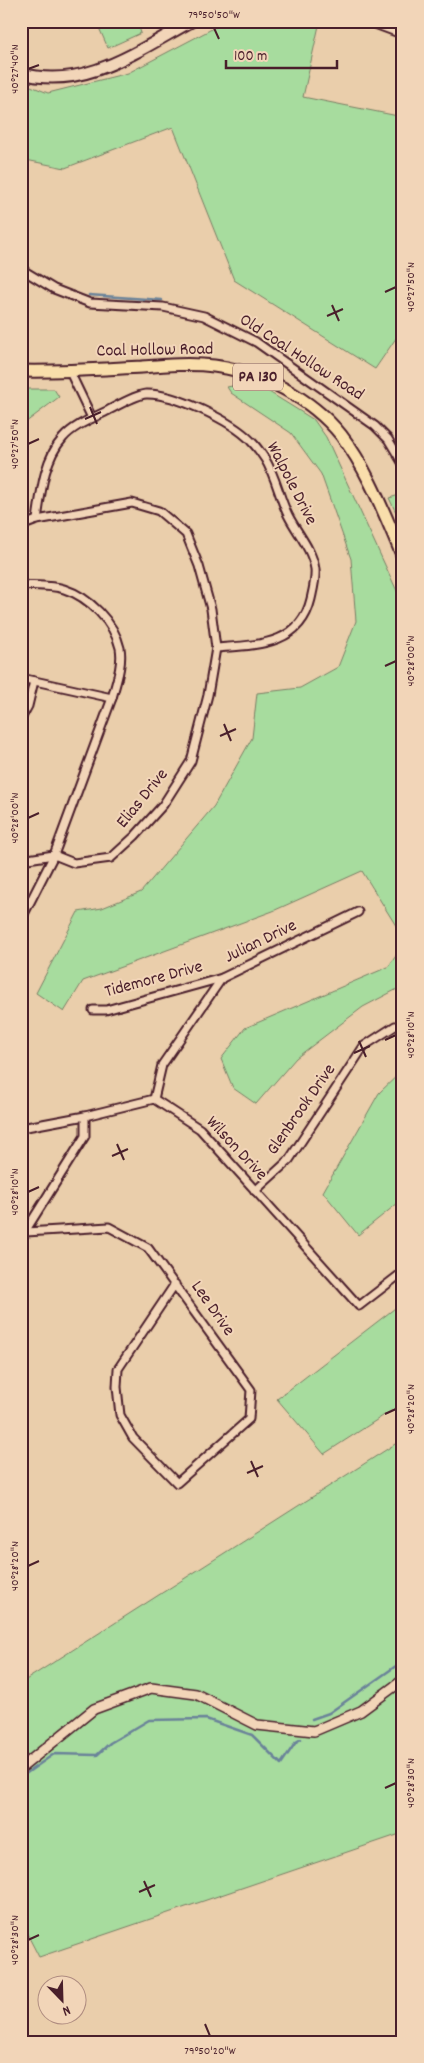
<svg xmlns="http://www.w3.org/2000/svg" width="424" height="2063" viewBox="0 0 424 2063" font-family="Dekko,sans-serif">
  <style>
    .green { fill: #a7dc9e; stroke: #787e64 }
    .lines { fill: none; stroke-linecap: round; stroke-linejoin: round }
    .stream { stroke: #6b8399; stroke-width: 2.5 }
    .minor-casing { stroke: #4a1f2b; stroke-width: 11 }
    .tertiary-casing { stroke: #4a1f2b; stroke-width: 12 }
    .secondary-casing { stroke: #4a1f2b; stroke-width: 14 }
    .primary-casing { stroke: #4a1f2b; stroke-width: 15 }
    .minor { stroke: #f2d5b8; stroke-width: 7 }
    .tertiary { stroke: #f2d5b8; stroke-width: 9 }
    .secondary { stroke: #f2d5b8; stroke-width: 10 }
    .primary { stroke: #f9deab; stroke-width: 11 }
    .ticks { fill: none; stroke: #4a1f2b; stroke-width: 2 }
    .labels { text-anchor: middle; dominant-baseline: central; stroke-width: 4; stroke-linejoin: round; paint-order: stroke }
    .shield { fill: #f2d5b8; stroke: #7c5655; stroke-width: 1 }
    .shield-label { font-size: 16px; font-weight: bold; fill: #4a1f2b }
    .street-label { font-size: 18px; fill: #4a1f2b; stroke: #f2d5b8 }
    .neatline { fill: none; stroke: #4a1f2b; stroke-width: 2 }
    .ticks-label { font-size: 12px; text-anchor: middle; fill: #4a1f2b }
  </style>
  <rect width="100%" height="100%" fill="#eaceab"/>
  <filter id="ink" filterUnits="userSpaceOnUse"><feTurbulence type="fractalNoise" baseFrequency=".02" numOctaves="2"/><feDisplacementMap in="SourceGraphic" scale="10" xChannelSelector="R" yChannelSelector="G"/><feConvolveMatrix kernelMatrix="1 2 1 2 8 2 1 2 1" color-interpolation-filters="sRGB"/></filter>
  <g filter="url(#ink)">
    <!-- green -->
    <g class="green">
      <polygon points="96,21 137,21 141,33 108,48"/>
      <polygon points="227,21 320,21 303,97 403,117 403,328 375,369 234,280 173,127 65,168 21,159 21,82 48,93 128,73"/>
      <polygon points="253,382 314,420 326,437 403,604 403,937 362,871 273,911 83,981 64,1012 36,993 78,912 102,908 141,892 214,806 252,738 257,693 300,688 338,667 356,621 351,559 321,474 291,433 231,393 227,387"/>
      <polygon points="21,389 54,389 59,397 21,426"/>
      <polygon points="403,494 403,527 389,498"/>
      <polygon points="403,946 403,986 363,1007 296,1058 256,1104 233,1088 221,1059 245,1028 388,967"/>
      <polygon points="403,1070 403,1199 358,1235 323,1192 379,1093"/>
      <polygon points="403,1302 403,1403 324,1454 277,1399"/>
      <polygon points="403,1439 403,1833 39,1957 21,1922 21,1683"/>
    </g>
    <g class="lines">
      <!-- stream -->
      <g class="stream">
        <polyline points="89,295 162,300"/>
        <polyline points="312,1719 329,1713 403,1661"/>
        <polyline points="21,1777 54,1754 97,1755 110,1743 149,1720 206,1719 252,1735 281,1764 296,1742 301,1739"/>
      </g>
      <defs>
        <g id="minor">
          <polyline points="21,269 54,289 90,303 163,307 204,316 256,342 375,426 388,439 403,464"/>
          <polyline points="69,370 92,418"/>
          <path d="M37 520C41 492 44 459 63 438 73 426 91 419 105 412 115 407 135 395 146 394 174 393 232 421 251 441 256 446 261 453 265 459 276 477 279 497 288 515 297 533 312 549 315 569 316 579 313 590 311 599 300 646 256 645 216 648"/>
          <polyline points="21,526 37,520 132,503 159,511 186,534 199,566 211,609 216,648 208,695 191,761 163,805 135,836 111,858 74,863 54,855"/>
          <path d="M21 585C34 586 51 585 64 589 89 597 114 622 120 648 123 664 116 683 112 698L54 855 21 920"/>
          <polyline points="21,678 112,698"/>
          <polyline points="21,719 28,706 34,681"/>
          <polyline points="21,860 54,855"/>
          <polyline points="93,1010 106,1010 222,978"/>
          <polyline points="154,1099 162,1065 222,978 358,912"/>
          <polyline points="21,1128 85,1116 154,1099 200,1129 359,1306 403,1272"/>
          <polyline points="255,1191 289,1160 364,1046 395,1026"/>
          <polyline points="26,1232 109,1227 148,1248 251,1390 249,1419 177,1483 133,1438 120,1415 117,1387 118,1369 175,1284"/>
          <polyline points="21,1238 85,1136 85,1116"/>
        </g>
        <polyline id="tertiary" points="21,1768 94,1709 151,1688 196,1694 257,1725 314,1731 361,1711 403,1680"/>
        <g id="secondary">
          <polyline points="371,21 403,33"/>
          <path d="M21 73C83 92 140 49 192 21"/>
        </g>
        <path id="primary" d="M21 371C62 372 102 369 142 367 166 365 191 363 214 366 262 372 311 398 341 435 369 471 385 516 403 557"/>
      </defs>
      <!-- minor casing -->
      <use href="#minor" class="minor-casing"/>
      <!-- tertiary casing -->
      <use href="#tertiary" class="tertiary-casing"/>
      <!-- secondary casing -->
      <use href="#secondary" class="secondary-casing"/>
      <!-- primary casing -->
      <use href="#primary" class="primary-casing"/>
      <!-- minor -->
      <use href="#minor" class="minor"/>
      <!-- tertiary -->
      <use href="#tertiary" class="tertiary"/>
      <!-- secondary -->
      <use href="#secondary" class="secondary"/>
      <!-- primary -->
      <use href="#primary" class="primary"/>
    </g>
  </g>
  <!-- ticks -->
  <path class="ticks" d="M214 28 219 39M28 69 39 65M385 292 396 287M332 305 339 321M327 316 343 309M90 407 97 424M85 419 101 412M28 444 39 439M385 666 396 661M224 724 231 741M220 736 236 729M28 818 39 813M385 1040 396 1035M359 1041 366 1057M354 1053 370 1046M117 1144 124 1160M112 1156 128 1149M28 1192 39 1187M385 1414 396 1409M251 1461 258 1477M247 1473 263 1466M28 1566 39 1561M385 1788 396 1783M144 1881 151 1897M139 1892 155 1885M28 1940 39 1935M205 2024 210 2036"/>
  <g class="labels">
    <!-- shield labels -->
    <rect class="shield" x="233" y="363.5" width="50" height="27" rx="4"/>
    <g class="shield-label">
      <text x="258" y="377">PA 130</text>
    </g>
    <!-- street labels -->
    <g class="street-label">
      <text transform="translate(155 351) rotate(-1)">Coal Hollow Road</text>
      <text transform="translate(301 358) rotate(33)">Old Coal Hollow Road</text>
      <text transform="translate(291 484) rotate(63)">Walpole Drive</text>
      <text transform="translate(143 799) rotate(-51)">Elias Drive</text>
      <text transform="translate(261 942) rotate(-26)">Julian Drive</text>
      <text transform="translate(154 980) rotate(-15)">Tidemore Drive</text>
      <text transform="translate(302 1110) rotate(-55)">Glenbrook Drive</text>
      <text transform="translate(236 1149) rotate(47)">Wilson Drive</text>
      <text transform="translate(212 1309) rotate(55)">Lee Drive</text>
    </g>
  </g>
  <!-- margin -->
  <rect width="424" height="2063" fill="none" stroke="#f2d5b8" stroke-width="55"/>
  <!-- north arrow -->
  <g transform="translate(62 2000) rotate(157)"><circle r="24" fill="#f2d5b8" stroke="#af8c80"/>
  <path d="M0-4L9 19L0 12L-9 19Z" fill="#4a1f2b"/>
  <text y="-8" font-size="14" font-weight="bold" text-anchor="middle" fill="#4a1f2b">N</text>
  </g>
  <!-- scale -->
  <path d="M226 60v8h111v-8" fill="none" stroke="#4a1f2b" stroke-width="2.5"/>
  <text x="234" y="60" font-size="15" fill="#4a1f2b" stroke="#f2d5b8" stroke-width="4" paint-order="stroke">100 m</text>
  <rect x="28" y="28" width="368" height="2008" class="neatline"/>
  <g class="ticks-label">
    <text x="214" y="18">79°50'50"W</text>
    <text transform="translate(14 69) rotate(-90)" y="4">40°27'40"N</text>
    <text transform="translate(410 287) rotate(-90)" y="4">40°27'50"N</text>
    <text transform="translate(14 444) rotate(-90)" y="4">40°27'50"N</text>
    <text transform="translate(410 661) rotate(-90)" y="4">40°28'00"N</text>
    <text transform="translate(14 818) rotate(-90)" y="4">40°28'00"N</text>
    <text transform="translate(410 1035) rotate(-90)" y="4">40°28'10"N</text>
    <text transform="translate(14 1192) rotate(-90)" y="4">40°28'10"N</text>
    <text transform="translate(410 1409) rotate(-90)" y="4">40°28'20"N</text>
    <text transform="translate(14 1566) rotate(-90)" y="4">40°28'20"N</text>
    <text transform="translate(410 1783) rotate(-90)" y="4">40°28'30"N</text>
    <text transform="translate(14 1940) rotate(-90)" y="4">40°28'30"N</text>
    <text x="210" y="2054">79°50'20"W</text>
  </g>
</svg>
